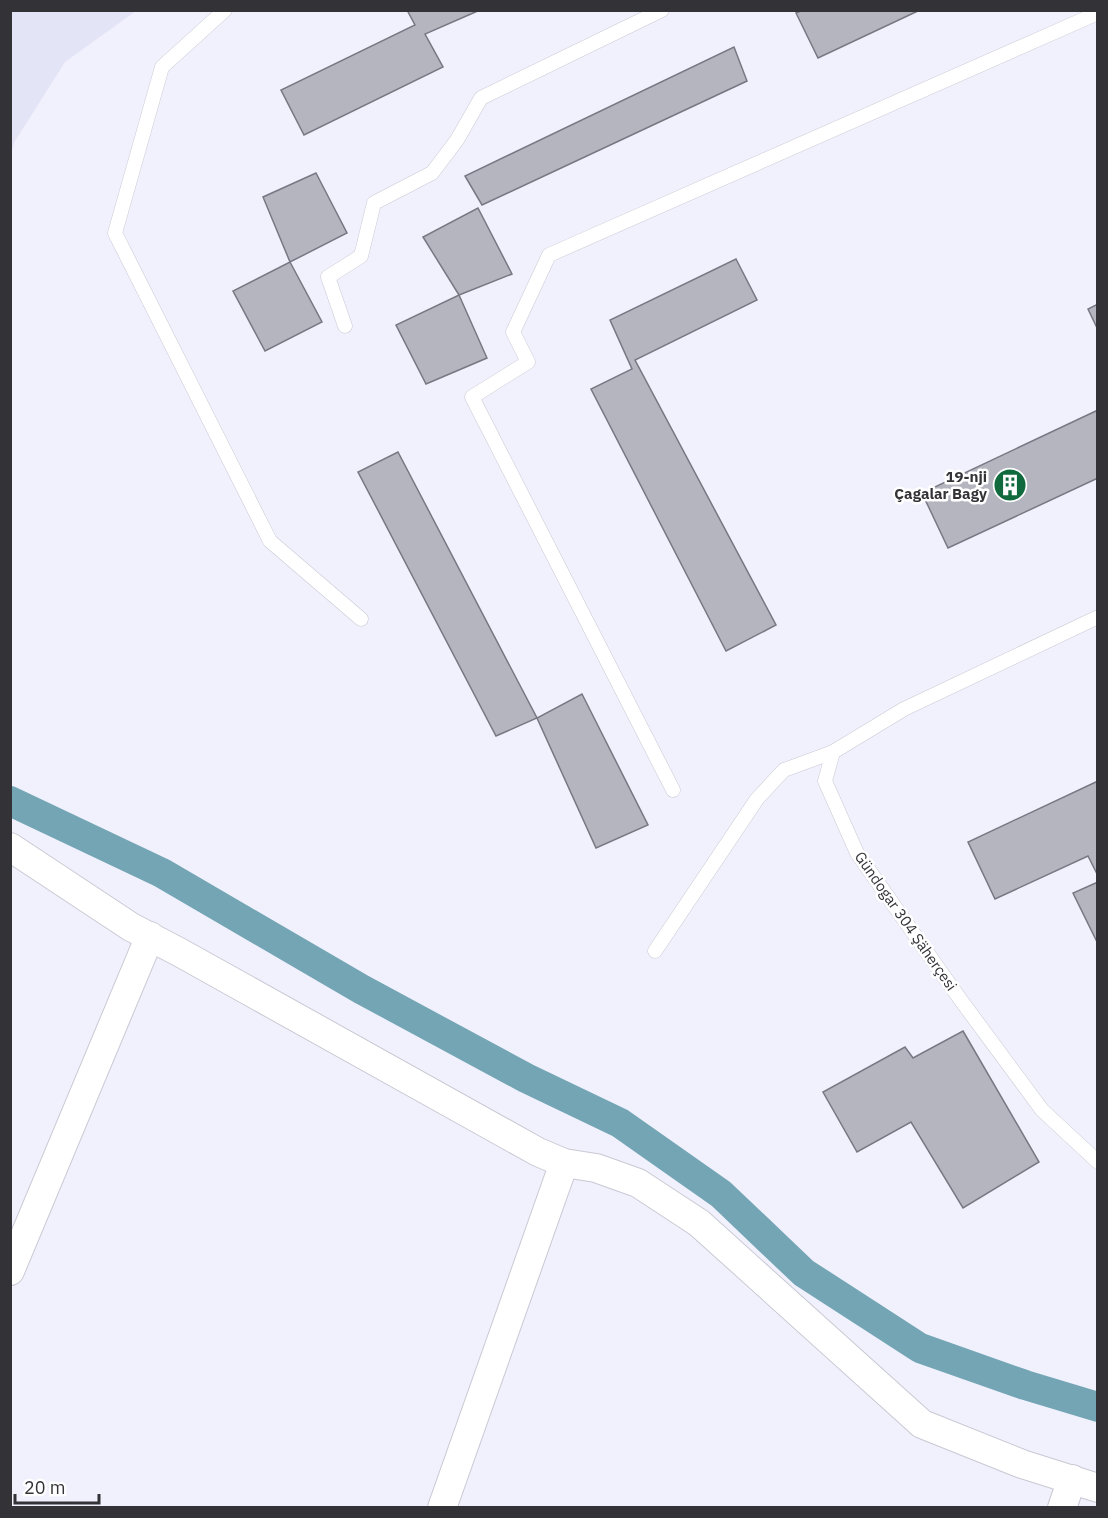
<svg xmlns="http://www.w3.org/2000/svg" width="1108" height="1518" viewBox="0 0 1108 1518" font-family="'IBM Plex Sans',sans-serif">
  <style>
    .built { fill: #e4e4f7 }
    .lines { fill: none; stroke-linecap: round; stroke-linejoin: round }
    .canal { stroke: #73a5b5; stroke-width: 30 }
    .building { fill: #b5b5c0; stroke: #787782; stroke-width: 1.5 }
    .lane-casing { stroke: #c9c9d4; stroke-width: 15 }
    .street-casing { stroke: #c9c9d4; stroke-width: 30 }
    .lane { stroke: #fff; stroke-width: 14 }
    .street { stroke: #fff; stroke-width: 28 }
    .labels { text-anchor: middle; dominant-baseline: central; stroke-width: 5; stroke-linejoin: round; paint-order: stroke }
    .poi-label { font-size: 15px; font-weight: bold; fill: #323237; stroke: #fff; text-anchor: end }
    .street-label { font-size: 15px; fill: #323237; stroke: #fff }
  </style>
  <rect width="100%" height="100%" fill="#f1f1fd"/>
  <!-- built -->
  <polygon class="built" points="11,10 136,11 65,62 15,141 11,153"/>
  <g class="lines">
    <!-- canal -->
    <polyline class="canal" points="10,801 162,873 361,989 526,1078 620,1123 721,1194 804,1273 920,1348 1025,1385 1098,1407"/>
  </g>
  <!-- building -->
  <g class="building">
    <polygon points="407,10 480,10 425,34 443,67 304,135 281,90 415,25"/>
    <polygon points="803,10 920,10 818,58 796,13"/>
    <polygon points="734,47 747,81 482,205 465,176"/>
    <polygon points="316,173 347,233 290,262 263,197"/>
    <polygon points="478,208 512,274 459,295 423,237"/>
    <polygon points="736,259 757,300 635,360 776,625 726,651 591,389 632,369 610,320"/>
    <polygon points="290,262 322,322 265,351 233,291"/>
    <polygon points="459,295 487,358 426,384 396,325"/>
    <polygon points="1098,304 1098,330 1088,309"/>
    <polygon points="1098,410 1098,478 948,548 922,493"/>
    <polygon points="398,452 537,718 496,736 358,472"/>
    <polygon points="582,694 648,825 596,848 537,718"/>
    <polygon points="1098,781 1098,876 1088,856 995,899 968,842"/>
    <polygon points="1098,882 1098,944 1073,893"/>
    <polygon points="963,1031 1039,1162 963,1208 911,1122 857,1152 823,1092 905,1047 913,1058"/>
  </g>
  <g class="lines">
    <defs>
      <g id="lane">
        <polyline points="225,10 162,67 115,233 270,541 361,619"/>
        <polyline points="345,326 328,277 361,256 374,203 432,173 457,140 481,98 662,10"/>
        <polyline points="1098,617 904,709 833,752 825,781 857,853 960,999 1042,1110 1098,1162"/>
        <polyline points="673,790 472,397 528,362 513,332 549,255 1098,13"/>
        <polyline points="655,951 757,799 784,770 833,752"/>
      </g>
      <g id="street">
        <polyline points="10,847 131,927 179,952 538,1152 564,1163 596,1168 638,1183 699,1223 922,1424 1022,1464 1098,1488"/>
        <polyline points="10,1271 150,936"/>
        <polyline points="442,1508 564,1163"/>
        <polyline points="1062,1508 1072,1479"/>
      </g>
    </defs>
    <!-- lane casing -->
    <use href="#lane" class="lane-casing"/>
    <!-- street casing -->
    <use href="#street" class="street-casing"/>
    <!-- lane -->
    <use href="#lane" class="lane"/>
    <!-- street -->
    <use href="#street" class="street"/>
  </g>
  <!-- icons -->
  <defs>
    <symbol id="building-disc" viewBox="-11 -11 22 22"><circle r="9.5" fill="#106a3d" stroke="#fff"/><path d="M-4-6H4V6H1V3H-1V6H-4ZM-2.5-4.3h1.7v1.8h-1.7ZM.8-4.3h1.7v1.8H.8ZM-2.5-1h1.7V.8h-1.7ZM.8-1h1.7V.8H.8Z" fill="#fff"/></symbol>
  </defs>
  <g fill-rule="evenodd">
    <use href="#building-disc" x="991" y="466" width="38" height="38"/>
  </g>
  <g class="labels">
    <!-- poi labels -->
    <g class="poi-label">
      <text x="987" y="476">19-nji<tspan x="987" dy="17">Çagalar Bagy</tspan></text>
    </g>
    <!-- street labels -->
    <g class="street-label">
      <text transform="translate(906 921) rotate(55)">Gündogar 304 Şäherçesi</text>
    </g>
  </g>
  <!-- border -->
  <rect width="1108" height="1518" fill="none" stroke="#323237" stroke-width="24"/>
  <!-- scale -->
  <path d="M15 1494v9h84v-9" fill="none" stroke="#323237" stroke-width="3"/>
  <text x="24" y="1494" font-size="18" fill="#323237" stroke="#ffffff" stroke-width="4.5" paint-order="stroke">20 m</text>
</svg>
